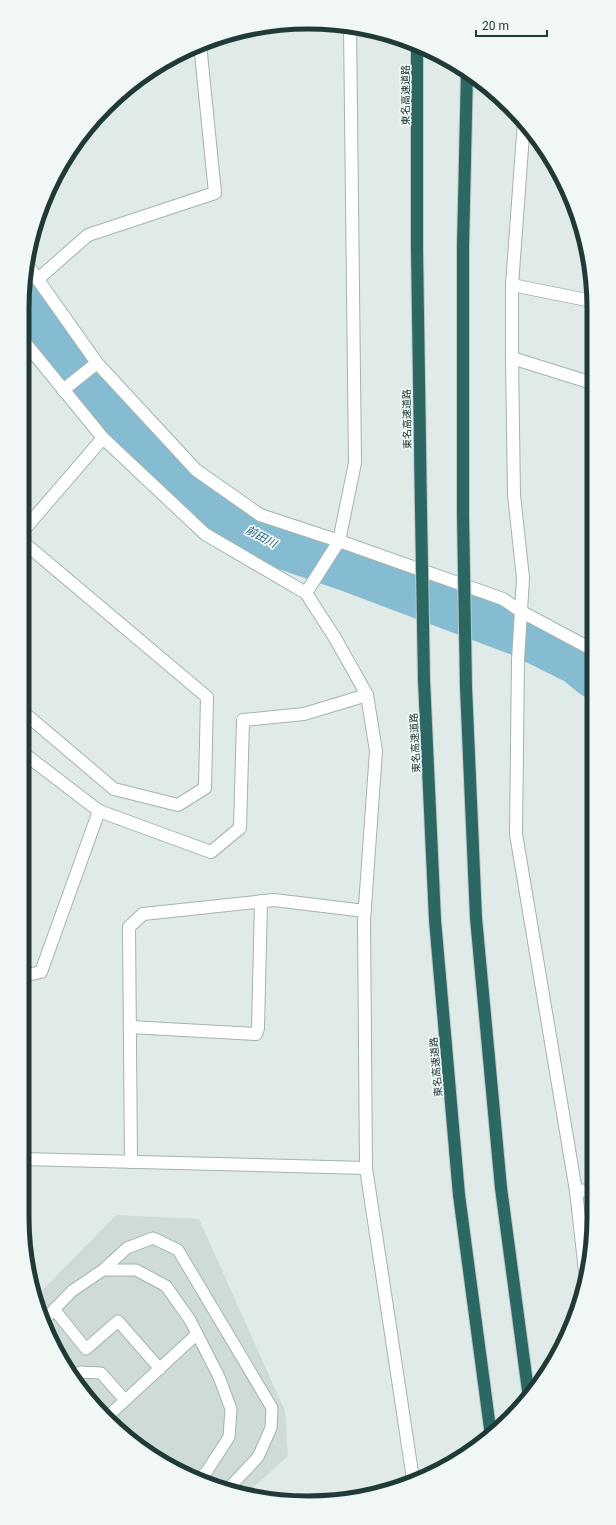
<svg xmlns="http://www.w3.org/2000/svg" width="616" height="1525" viewBox="0 0 616 1525" font-family="Roboto,'Noto Sans JP',sans-serif">
  <style>
    .built { fill: #cedbd6 }
    .lines { fill: none; stroke-linecap: round; stroke-linejoin: round }
    .river { stroke: #86bcd1; stroke-width: 43 }
    .lane-casing { stroke: #a3b3af; stroke-width: 13 }
    .street-casing { stroke: #a3b3af; stroke-width: 14 }
    .highway-casing { stroke: #c1c8c7; stroke-width: 14 }
    .lane { stroke: #fff; stroke-width: 11 }
    .street { stroke: #fff; stroke-width: 12 }
    .highway { stroke: #2c6863; stroke-width: 12 }
    .highway-bridge-casing { stroke: #c1c8c7; stroke-width: 14; stroke-linecap: butt }
    .highway-bridge { stroke: #2c6863; stroke-width: 12 }
    .labels { text-anchor: middle; dominant-baseline: central; stroke-width: 3.5; stroke-linejoin: round; paint-order: stroke }
    .street-label { font-size: 10px; fill: #203b37; stroke: #f0f7f5 }
    .water-label { font-size: 11px; font-style: italic; fill: #1a5b77; stroke: #f0f7f5 }
    .rim { fill: none; stroke: #203b37; stroke-width: 5 }
  </style>
  <rect width="100%" height="100%" fill="#e0ebe7"/>
  <!-- built -->
  <polygon class="built" points="116,1215 199,1219 285,1411 288,1456 245,1495 216,1488 165,1465 93,1405 60,1360 37,1309 35,1298"/>
  <g class="lines">
    <!-- river -->
    <polyline class="river" points="23,303 97,399 188,493 266,542 350,571 520,635 576,663 593,677"/>
    <defs>
      <g id="lane">
        <polyline points="103,1270 127,1248 153,1238 178,1250 272,1408 271,1428 258,1457 227,1490"/>
        <polyline points="54,1309 86,1349 118,1321 160,1369"/>
        <polyline points="43,1321 72,1291 103,1270 136,1270 166,1286 190,1320 219,1377 231,1409 229,1437 207,1471 198,1480"/>
        <polyline points="74,1378 80,1372 101,1373 125,1400"/>
        <polyline points="107,1417 197,1334"/>
      </g>
      <g id="street">
        <polyline points="524,121 512,285 512,358 514,495 523,578 518,660 516,834 576,1191 585,1271"/>
        <polyline points="29,267 97,363 196,470 260,515 339,541 503,599 522,612 593,650"/>
        <polyline points="38,279 88,235 215,193 200,44"/>
        <polyline points="512,285 592,301"/>
        <polyline points="22,339 103,438 205,534 306,593 335,638 367,695 376,751 364,920 366,1168 413,1479"/>
        <polyline points="512,358 592,383"/>
        <polyline points="63,390 97,363"/>
        <polyline points="22,532 103,438"/>
        <polyline points="22,541 207,697 205,788 178,805 114,789 22,711"/>
        <polyline points="306,593 339,541 355,463 350,26"/>
        <polyline points="22,752 99,811 211,852 240,828 243,720 304,714 367,695"/>
        <polyline points="22,976 41,972 99,811"/>
        <polyline points="130,1027 256,1034 258,1028 261,901"/>
        <polyline points="22,1159 366,1168"/>
        <polyline points="131,1162 129,927 143,914 274,900 365,911"/>
        <polyline points="576,1191 594,1190"/>
      </g>
      <g id="highway">
        <polyline points="417,46 417,249 421,511"/>
        <polyline points="463,515 463,246 467,71"/>
        <polyline points="424,680 435,920 459,1195 491,1436"/>
        <polyline points="466,687 476,918 501,1188 529,1398"/>
      </g>
    </defs>
    <!-- lane casing -->
    <use href="#lane" class="lane-casing"/>
    <!-- street casing -->
    <use href="#street" class="street-casing"/>
    <!-- highway casing -->
    <use href="#highway" class="highway-casing"/>
    <!-- lane -->
    <use href="#lane" class="lane"/>
    <!-- street -->
    <use href="#street" class="street"/>
    <!-- highway -->
    <use href="#highway" class="highway"/>
    <defs>
      <g id="highway-bridge">
        <polyline points="421,511 424,680"/>
        <polyline points="463,515 466,687"/>
      </g>
    </defs>
    <!-- highway-bridge casing -->
    <use href="#highway-bridge" class="highway-bridge-casing"/>
    <!-- highway-bridge -->
    <use href="#highway-bridge" class="highway-bridge"/>
  </g>
  <g class="labels">
    <!-- street labels -->
    <g class="street-label">
      <text transform="translate(405 95) rotate(-90)">東名高速道路</text>
      <text transform="translate(407 419) rotate(-91)">東名高速道路</text>
      <text transform="translate(415 743) rotate(-93)">東名高速道路</text>
      <text transform="translate(436 1067) rotate(-95)">東名高速道路</text>
    </g>
    <!-- water labels -->
    <g class="water-label">
      <text transform="translate(261 537) rotate(28)">前田川</text>
    </g>
  </g>
  <!-- crop -->
  <path d="M0 0H616V1525H0ZM308 29H308A279 279 0 0 1 587 308V1217A279 279 0 0 1 308 1496H308A279 279 0 0 1 29 1217V308A279 279 0 0 1 308 29Z" fill="#f0f7f5" fill-rule="evenodd"/>
  <path class="rim" d="M308 29H308A279 279 0 0 1 587 308V1217A279 279 0 0 1 308 1496H308A279 279 0 0 1 29 1217V308A279 279 0 0 1 308 29Z"/>
  <!-- scale -->
  <path d="M476 30v6h71v-6" fill="none" stroke="#203b37" stroke-width="2"/>
  <text x="482" y="30" font-size="12" fill="#203b37" stroke="#f0f7f5" stroke-width="3" paint-order="stroke">20 m</text>
</svg>
